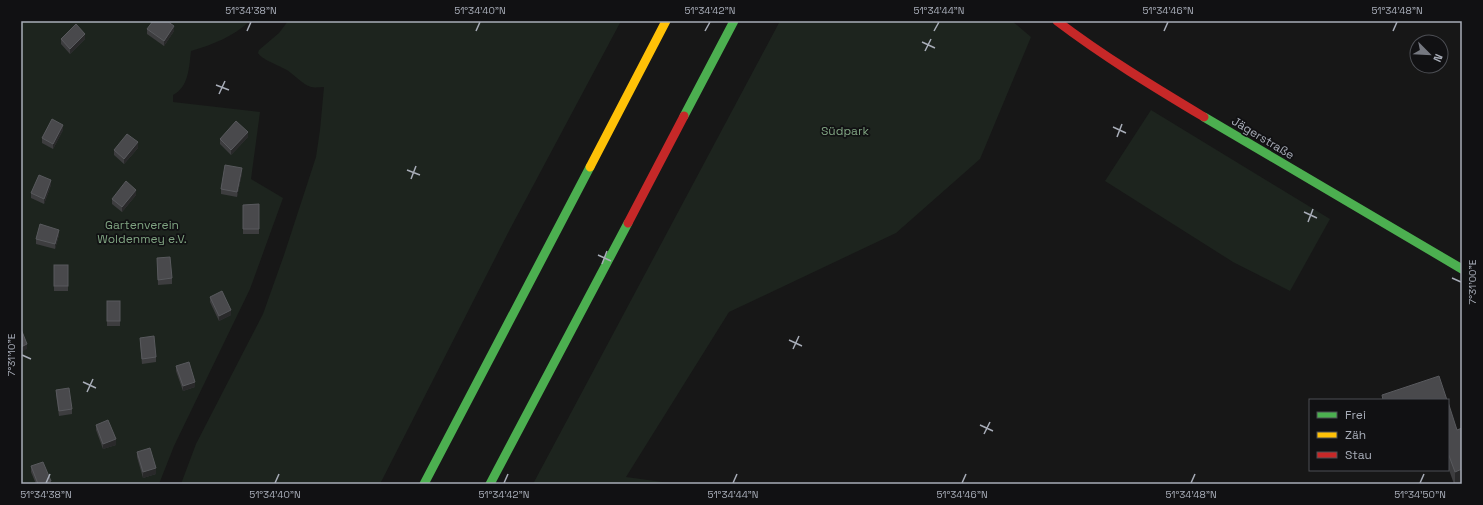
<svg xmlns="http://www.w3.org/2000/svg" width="1483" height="505" viewBox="0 0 1483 505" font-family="'Space Grotesk',sans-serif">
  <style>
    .green { fill: #1d241e }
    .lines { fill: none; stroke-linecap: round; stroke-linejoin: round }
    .fast { stroke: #4caf50; stroke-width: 9 }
    .slow { stroke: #ffc107; stroke-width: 9 }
    .jam { stroke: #c62828; stroke-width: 9 }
    .wall { fill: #3d3d3f }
    .shaded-wall { fill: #29292a }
    .building { fill: #49494c; stroke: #58595d }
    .ticks { fill: none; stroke: #a8adb8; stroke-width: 1.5 }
    .labels { text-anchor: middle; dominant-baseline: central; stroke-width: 3.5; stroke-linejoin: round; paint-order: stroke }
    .park-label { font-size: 12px; fill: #7fa381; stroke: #111113 }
    .street-label { font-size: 12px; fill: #a8adb8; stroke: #111113 }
    .neatline { fill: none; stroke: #a8adb8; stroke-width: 1.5 }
    .ticks-label { font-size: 10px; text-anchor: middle; fill: #a8adb8 }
  </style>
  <rect width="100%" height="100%" fill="#171717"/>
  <!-- green -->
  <g class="green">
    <path d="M21 21H250C234 36 212 45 191 51 189 67 189 87 173 95V102L260 112 251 179 283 198 250 289 174 446 159 484H21Z"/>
    <path d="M288 21H621L510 229 380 484H181L196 444 263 314 284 255 316 157 320 130 324 87C320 87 315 88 311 87 303 85 293 73 285 69 278 65 261 59 258 53L259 50 279 33Z"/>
    <polygon points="780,21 1012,21 1031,37 980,159 896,233 729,312 626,477 677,484 533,484"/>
    <polygon points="1151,110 1330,219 1290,291 1233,262 1105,181"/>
  </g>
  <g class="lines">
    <!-- fast -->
    <g class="fast">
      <polyline points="684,116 734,21"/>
      <polyline points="1204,117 1462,269"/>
      <polyline points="424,484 590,167"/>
      <polyline points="490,484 628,223"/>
    </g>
    <!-- slow -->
    <polyline class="slow" points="590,167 666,21"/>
    <!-- jam -->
    <g class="jam">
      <path d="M1057 21C1103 56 1154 87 1204 117"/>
      <polyline points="628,223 684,116"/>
    </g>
  </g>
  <!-- wall -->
  <g class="wall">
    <polygon points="147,29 174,31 164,46 147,34"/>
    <polygon points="61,39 85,39 70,54 61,44"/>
    <polygon points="63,130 53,149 42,143 42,138"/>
    <polygon points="248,137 231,155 220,144 220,139"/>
    <polygon points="138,148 124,164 114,155 114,150"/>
    <polygon points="242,173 237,197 221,194 221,189"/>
    <polygon points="51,185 44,204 31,198 31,193"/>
    <polygon points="136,195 122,212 112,204 112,199"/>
    <polygon points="259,204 259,234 243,234 243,205"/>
    <polygon points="59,235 55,249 36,244 36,239"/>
    <polygon points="157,258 172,278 172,284 158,285"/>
    <rect x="54" y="265" width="14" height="26"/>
    <polygon points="210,297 231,315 219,321 210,302"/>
    <rect x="107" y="301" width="13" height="25"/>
    <polygon points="140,338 156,357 156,362 142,364 140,343"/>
    <polygon points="176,366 195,387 183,391 176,371"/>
    <polygon points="56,390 72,409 72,414 59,416 56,395"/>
    <polygon points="1448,402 1462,483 1459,484 1454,484 1448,467"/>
    <polygon points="96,425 116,445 103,449 96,430"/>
    <polygon points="137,452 156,474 143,478 137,457"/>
    <polygon points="31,466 51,484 36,484 31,472"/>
  </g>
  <!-- shaded-wall -->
  <g class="shaded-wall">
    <polygon points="174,26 174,31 164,46 164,41"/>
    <polygon points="85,34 85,39 70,54 70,49"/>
    <polygon points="63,125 63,130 53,149 53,144"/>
    <polygon points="248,132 248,137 231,155 231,150"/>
    <polygon points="138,142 138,148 124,164 124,159"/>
    <polygon points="242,168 242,173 237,197 237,192"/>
    <polygon points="51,180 51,185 44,204 44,199"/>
    <polygon points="136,190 136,195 122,212 122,207"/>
    <polygon points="59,230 59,235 55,249 55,244"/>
    <polygon points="231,310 231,315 219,321 219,316"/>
    <polygon points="27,344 27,349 21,352 21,347"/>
    <polygon points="195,382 195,387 183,391 183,386"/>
    <polygon points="116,439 116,445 103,449 103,444"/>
    <polygon points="156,468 156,474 143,478 143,472"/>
    <polygon points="1462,469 1462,483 1459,484 1455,484 1455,472"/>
    <polygon points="51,481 51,484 44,484"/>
  </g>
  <!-- building -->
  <g class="building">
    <polygon points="153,21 167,21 174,26 164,41 147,29"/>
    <polygon points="76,24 85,34 70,49 61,39"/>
    <polygon points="52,119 63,125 53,144 42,138"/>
    <polygon points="236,121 248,132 231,150 220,139"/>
    <polygon points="127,134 138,142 124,159 114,150"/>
    <polygon points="225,165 242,168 237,192 221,189"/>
    <polygon points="39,175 51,180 44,199 31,193"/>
    <polygon points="126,181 136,190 122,207 112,199"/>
    <polygon points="259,204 259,229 243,229 243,205"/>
    <polygon points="40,224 59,230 55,244 36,239"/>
    <polygon points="170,257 172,278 158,280 157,258"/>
    <rect x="54" y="265" width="14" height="21"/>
    <polygon points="222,291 231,310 219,316 210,297"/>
    <rect x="107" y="301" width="13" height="20"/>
    <polygon points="21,329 27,344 21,347"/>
    <polygon points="154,336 156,357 142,359 140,338"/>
    <polygon points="189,362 195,382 183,386 176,366"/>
    <polygon points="1439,376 1447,400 1383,400 1382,395"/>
    <polygon points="69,388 72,409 59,411 56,390"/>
    <polygon points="1448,402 1457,430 1462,428 1462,469 1455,472 1448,453"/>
    <polygon points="108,420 116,439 103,444 96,425"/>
    <polygon points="150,448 156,468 143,472 137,452"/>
    <polygon points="43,462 51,481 44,484 38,484 31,466"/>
  </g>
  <!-- ticks -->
  <path class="ticks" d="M247 31 251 22M476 31 480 22M705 31 710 22M934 31 939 22M1164 31 1168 22M1393 31 1397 22M922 42 935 48M925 51 931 39M216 85 229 90M219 94 225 81M1113 127 1126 133M1117 137 1122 124M407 170 420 175M411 179 416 166M1304 212 1317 218M1308 222 1313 209M598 255 611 261M602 264 607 251M1452 278 1461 282M789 340 802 346M793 349 799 336M22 355 31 359M83 382 96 388M87 392 93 379M980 425 993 431M984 434 990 422M46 483 50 474M275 483 279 474M504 483 508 474M733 483 737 474M962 483 966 474M1191 483 1195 474M1420 483 1424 474"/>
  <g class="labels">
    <!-- park labels -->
    <g class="park-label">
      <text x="845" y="131">Südpark</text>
      <text x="142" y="225">Gartenverein<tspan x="142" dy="14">Woldenmey e.V.</tspan></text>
    </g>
    <!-- street labels -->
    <g class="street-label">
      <text transform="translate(1263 138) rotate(31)">Jägerstraße</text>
    </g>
  </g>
  <!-- border -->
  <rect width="1483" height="505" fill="none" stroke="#111113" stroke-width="44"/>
  <!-- legend -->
  <rect x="1309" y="399" width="140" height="72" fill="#111113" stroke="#4d4f55"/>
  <rect x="1317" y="412" width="20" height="6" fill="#4caf50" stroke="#4d4f55"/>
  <text x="1345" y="419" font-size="12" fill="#a8adb8">Frei</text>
  <rect x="1317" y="432" width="20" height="6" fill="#ffc107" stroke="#4d4f55"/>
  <text x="1345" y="439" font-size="12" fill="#a8adb8">Zäh</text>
  <rect x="1317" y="452" width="20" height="6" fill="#c62828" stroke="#4d4f55"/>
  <text x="1345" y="459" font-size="12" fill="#a8adb8">Stau</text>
  <!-- north arrow -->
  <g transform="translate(1429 54) rotate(114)"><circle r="19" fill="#111113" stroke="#4d4f55"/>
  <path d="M0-3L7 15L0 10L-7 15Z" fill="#757880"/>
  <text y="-6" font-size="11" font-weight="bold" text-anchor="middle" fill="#a8adb8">N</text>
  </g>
  <rect x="22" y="22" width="1439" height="461" class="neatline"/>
  <g class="ticks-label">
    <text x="251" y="14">51°34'38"N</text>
    <text x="480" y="14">51°34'40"N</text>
    <text x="710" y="14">51°34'42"N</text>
    <text x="939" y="14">51°34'44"N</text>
    <text x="1168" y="14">51°34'46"N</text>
    <text x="1397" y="14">51°34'48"N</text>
    <text transform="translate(1472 282) rotate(-90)" y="4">7°31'00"E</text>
    <text transform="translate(11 355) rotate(-90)" y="4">7°31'10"E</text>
    <text x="46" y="498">51°34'38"N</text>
    <text x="275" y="498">51°34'40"N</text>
    <text x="504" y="498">51°34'42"N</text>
    <text x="733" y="498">51°34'44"N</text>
    <text x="962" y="498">51°34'46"N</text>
    <text x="1191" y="498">51°34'48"N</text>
    <text x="1420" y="498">51°34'50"N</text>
  </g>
</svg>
